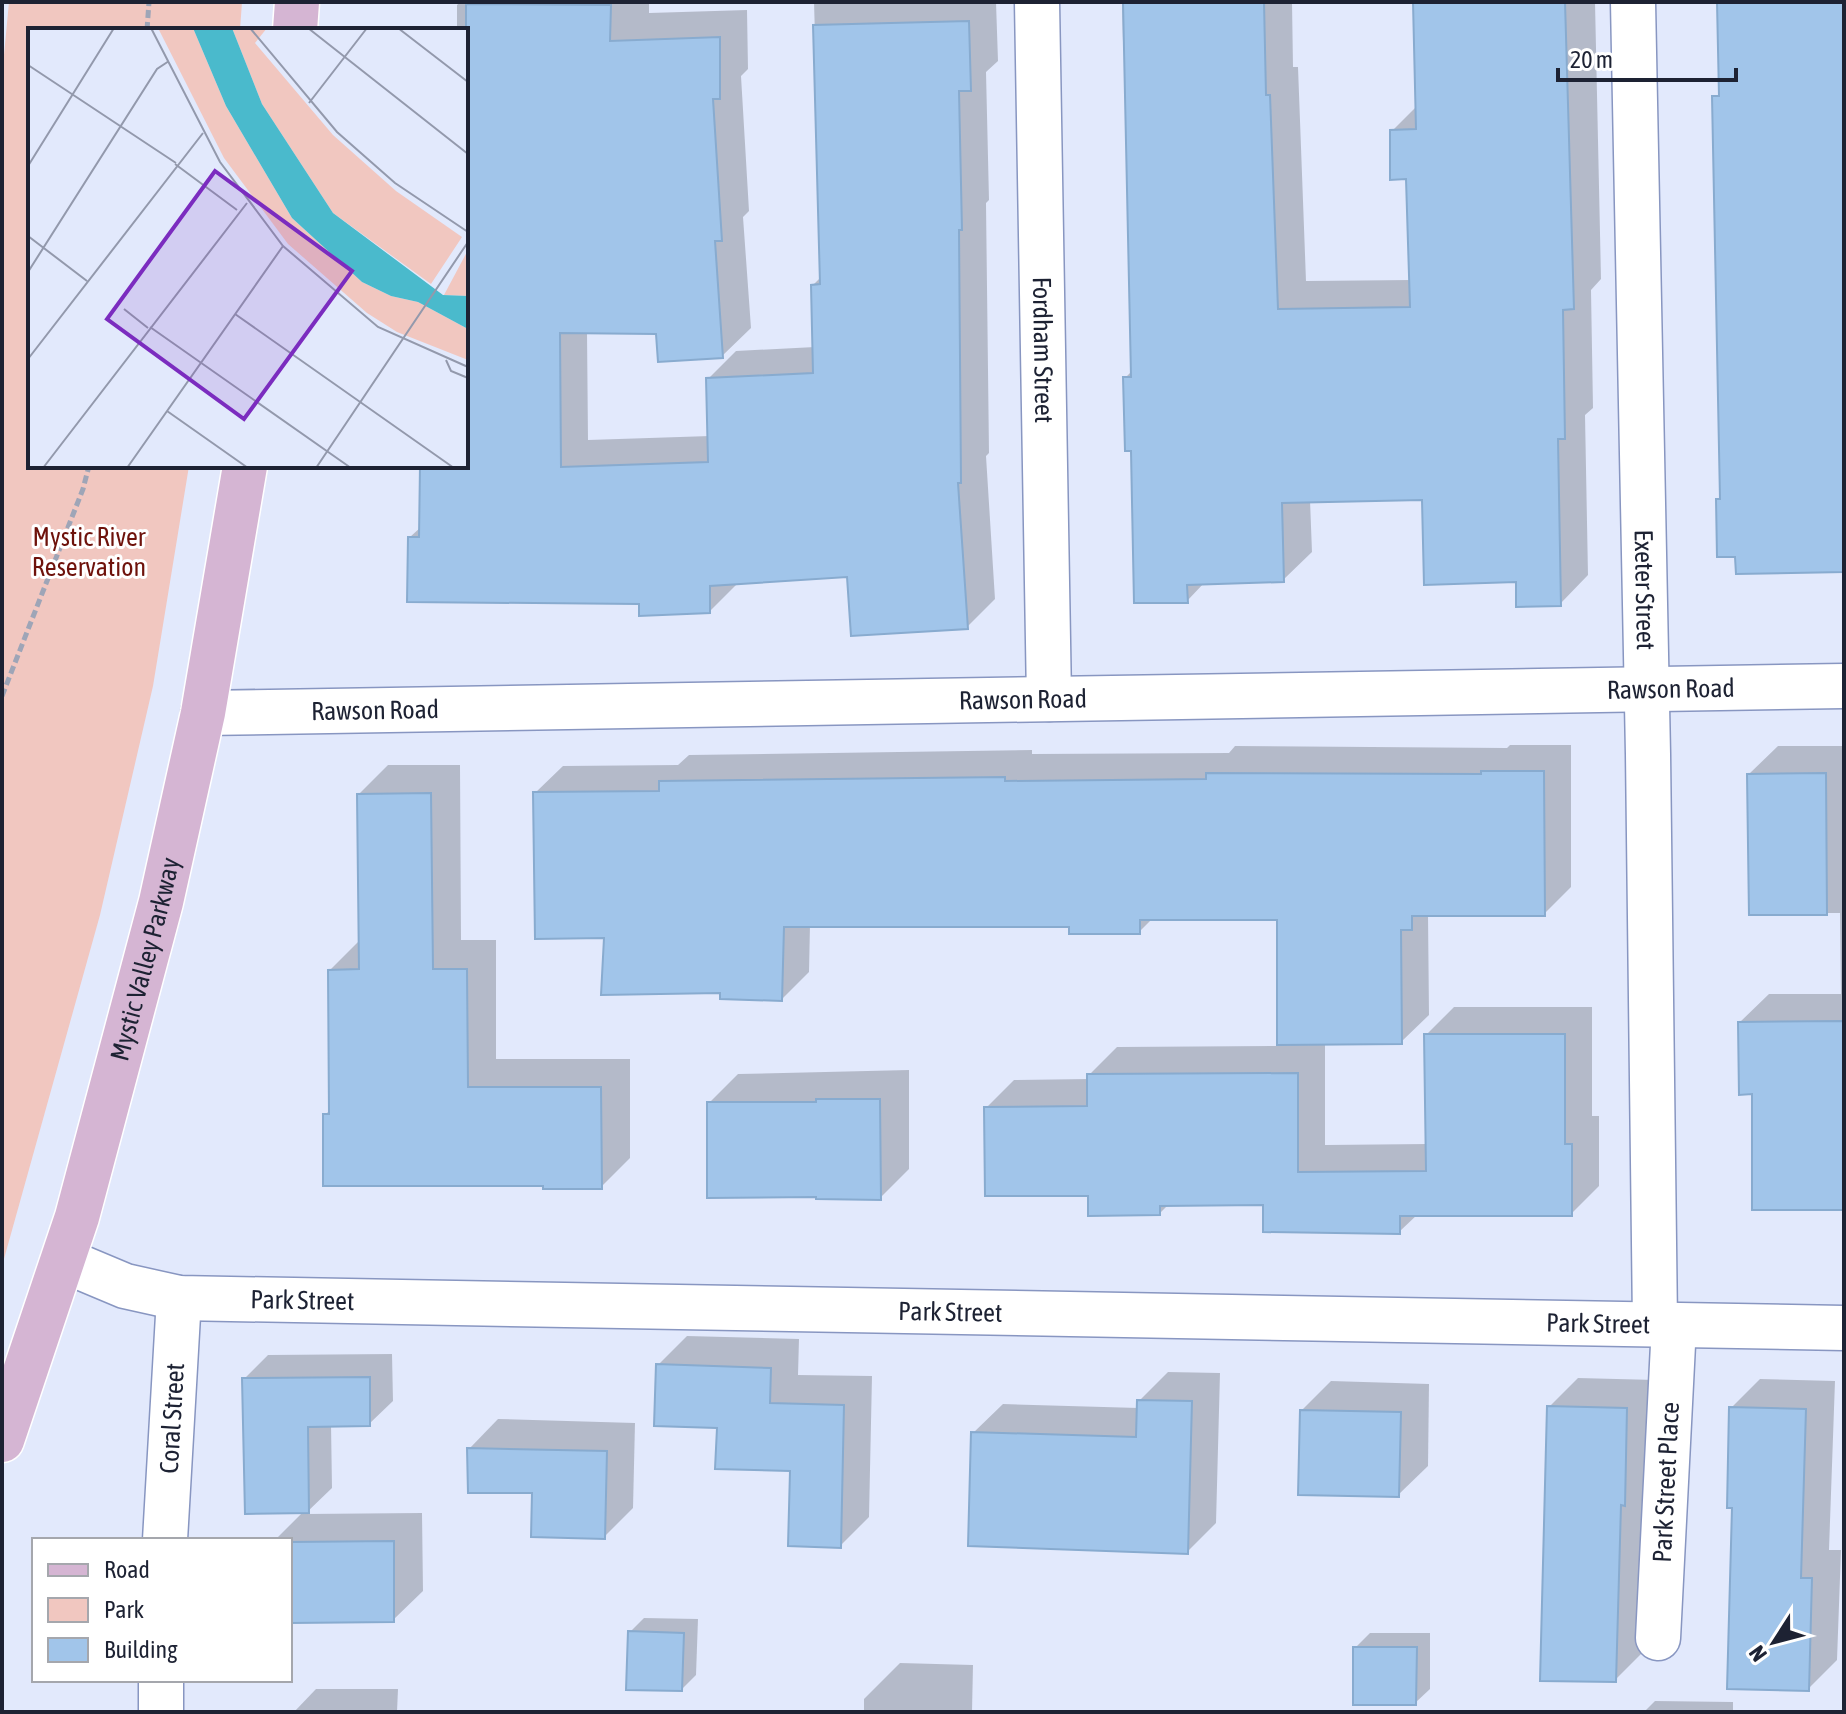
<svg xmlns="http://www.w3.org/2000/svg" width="1846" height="1714" viewBox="0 0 1846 1714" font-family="'Asap Condensed',sans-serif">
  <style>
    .green { fill: #f1c7c0 }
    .shadow { fill: #0003 }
    .building { fill: #a1c5ea; stroke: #88abcf; stroke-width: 2 }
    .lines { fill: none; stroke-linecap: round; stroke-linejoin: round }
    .minor-casing { stroke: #8896c1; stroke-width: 47 }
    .major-casing { stroke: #fff; stroke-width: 47 }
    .path { stroke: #9ea5b7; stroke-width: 5; stroke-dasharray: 8 4; stroke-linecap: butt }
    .minor { stroke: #fff; stroke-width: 44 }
    .major { stroke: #d5b5d3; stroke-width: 44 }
    .labels { text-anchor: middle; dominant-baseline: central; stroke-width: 6; stroke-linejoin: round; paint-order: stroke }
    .street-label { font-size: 26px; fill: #1d2233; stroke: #fff }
    .park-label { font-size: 26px; fill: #6e120b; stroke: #fff }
    .inset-road { fill: none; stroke: #9399ac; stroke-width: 2 }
    .view { fill: #7b2cbf; fill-opacity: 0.15; stroke: #7b2cbf; stroke-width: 4 }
    .inset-edge { fill: none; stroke: #1d2233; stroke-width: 4 }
  </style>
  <rect width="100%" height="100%" fill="#e2e9fc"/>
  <!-- green -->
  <polygon class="green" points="9,2 242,2 240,30 30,30 30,466 189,466 153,686 100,915 2,1266 2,76"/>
  <!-- shadow -->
  <g class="shadow">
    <polygon points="460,2 649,2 649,13 747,10 748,69 741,76 749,211 743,217 751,328 722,356 658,332 587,332 588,440 710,436 708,379 736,351 815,347 813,285 822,276 814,2 996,2 998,61 986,72 989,200 986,203 989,453 986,456 995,599 967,627 849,575 739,582 710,611 641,602 410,537 421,527 422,466 466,466 466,30 457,30 457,5"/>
    <polygon points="1122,2 1292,2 1293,67 1298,67 1306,281 1411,280 1408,177 1392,131 1417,106 1414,2 1595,2 1601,279 1591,290 1593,408 1585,415 1588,575 1560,604 1518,580 1424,498 1310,500 1312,552 1283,580 1205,582 1187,601 1133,449 1125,378 1133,370 1126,41 1123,42"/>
    <polygon points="1510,745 1571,745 1571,887 1544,914 1428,914 1429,1015 1401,1042 1325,1043 1325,1145 1427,1144 1426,1035 1454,1007 1592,1007 1592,1116 1599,1116 1599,1186 1571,1214 1418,1214 1399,1232 1265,1203 1169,1204 1160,1213 1090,1194 986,1108 1014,1080 1089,1079 1089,1075 1117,1047 1279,1046 1279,918 1153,918 1139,932 1071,925 810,925 809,972 782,999 723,991 606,936 535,793 563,766 678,765 689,755 1032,750 1032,754 1229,753 1235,746 1507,748"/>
    <polygon points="1778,746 1844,746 1844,1208 1754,1092 1740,1022 1769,994 1841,994 1840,913 1751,913 1749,774"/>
    <polygon points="388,765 460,765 461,940 496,940 496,1059 630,1059 630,1158 601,1187 545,1184 325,1115 331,1109 330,970 359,941 359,794"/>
    <polygon points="909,1070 909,1169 880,1198 709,1103 738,1074"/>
    <polygon points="687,1336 799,1339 798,1375 872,1376 869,1517 840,1546 792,1469 719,1426 658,1365"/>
    <polygon points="392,1354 393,1401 369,1424 331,1424 332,1488 305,1514 422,1513 423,1591 393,1620 290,1621 290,1540 275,1540 304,1511 244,1379 268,1355"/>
    <polygon points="1168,1372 1220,1373 1216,1523 1187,1552 973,1433 1003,1404 1139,1408 1139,1401"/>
    <polygon points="1578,1378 1656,1380 1644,1651 1615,1680 1549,1407"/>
    <polygon points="1760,1379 1835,1381 1829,1550 1841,1550 1837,1660 1808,1689 1734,1506 1731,1408"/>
    <polygon points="1331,1381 1429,1384 1428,1466 1398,1495 1302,1410"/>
    <polygon points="498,1419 635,1423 633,1508 604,1537 469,1449"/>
    <polygon points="644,1618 698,1619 696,1675 682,1689 630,1632"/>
    <polygon points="1370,1633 1430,1633 1430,1689 1415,1703 1355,1648"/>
    <polygon points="900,1663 973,1665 972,1712 864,1712 864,1699"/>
    <polygon points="316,1689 398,1689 397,1712 294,1712"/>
    <polygon points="1655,1701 1733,1702 1733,1712 1644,1712"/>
  </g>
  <!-- building -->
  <g class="building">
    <polygon points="1123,2 1264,2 1266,95 1270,95 1278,309 1410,307 1406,179 1390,180 1390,130 1416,129 1413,2 1565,2 1574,309 1563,310 1565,439 1558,439 1561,606 1516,607 1516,582 1424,585 1422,500 1282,503 1284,582 1187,585 1188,603 1134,603 1131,451 1125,451 1123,377 1131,377"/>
    <polygon points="1717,2 1844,2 1844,572 1736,574 1735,557 1717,557 1716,499 1720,499 1712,96 1719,96"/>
    <polygon points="466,4 611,5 610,41 720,37 720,99 713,99 722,241 715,241 723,358 658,362 656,334 560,333 561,467 708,462 706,378 813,373 811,285 820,284 813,25 969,21 971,91 959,91 962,230 959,230 961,483 958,483 968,629 851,636 847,577 710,586 710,613 639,616 639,604 407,602 408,537 419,537 420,466 466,466"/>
    <polygon points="1481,771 1544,771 1545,916 1412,916 1412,930 1401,930 1402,1044 1277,1045 1277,920 1140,920 1140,934 1069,934 1069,927 784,927 782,1001 720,999 720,993 601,995 604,938 535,939 533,792 659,791 659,781 1005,777 1005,781 1206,779 1206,773 1481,774"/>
    <polygon points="1826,773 1827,915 1749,915 1747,774"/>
    <polygon points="431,793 433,969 467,969 468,1087 601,1087 602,1189 543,1189 543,1186 323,1186 323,1114 329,1114 328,970 359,969 357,794"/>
    <polygon points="1844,1021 1844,1210 1752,1210 1752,1094 1739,1095 1738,1022"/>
    <polygon points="1424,1034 1565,1034 1565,1144 1572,1144 1572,1216 1400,1216 1400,1234 1263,1232 1263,1205 1160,1206 1160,1215 1088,1216 1088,1196 985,1196 984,1107 1087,1106 1087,1074 1298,1073 1298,1172 1426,1171"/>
    <polygon points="816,1099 880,1099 881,1200 816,1199 816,1197 707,1198 707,1102 816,1102"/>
    <polygon points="656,1364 771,1368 770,1403 844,1405 841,1548 788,1546 790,1471 715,1469 717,1428 654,1426"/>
    <polygon points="370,1377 370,1426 308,1427 309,1513 245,1514 242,1378"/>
    <polygon points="1137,1400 1192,1401 1188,1554 968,1546 971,1432 1136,1437"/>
    <polygon points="1547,1406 1627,1408 1625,1506 1621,1505 1616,1682 1540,1681"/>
    <polygon points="1729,1407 1806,1409 1801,1578 1812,1578 1809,1691 1727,1689 1732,1508 1727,1508"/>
    <polygon points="1300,1410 1401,1412 1399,1497 1298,1495"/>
    <polygon points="467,1448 607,1451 605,1539 531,1537 532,1493 468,1493"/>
    <polygon points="394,1541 394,1622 290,1623 290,1542"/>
    <polygon points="628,1631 684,1633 682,1691 626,1690"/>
    <polygon points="1353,1647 1417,1647 1416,1705 1353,1705"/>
  </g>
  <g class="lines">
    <defs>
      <g id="minor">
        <path id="s1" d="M1037 2 1049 699"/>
        <path id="s2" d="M1633 2 1648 754 1655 1324"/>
        <path id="s3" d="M203 713 1844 686"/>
        <path id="s4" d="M63 1260 125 1286 179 1298 1844 1328"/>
        <path id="s5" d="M165 1540 179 1298"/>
        <path id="s6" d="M1658 1638 1674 1325"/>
        <polyline points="161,1680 161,1712"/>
      </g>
      <g id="major">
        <polyline points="295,30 297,2"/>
        <path id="s7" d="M2 1440 77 1217 161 902 203 713 245 466"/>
      </g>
    </defs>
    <!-- minor casing -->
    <use href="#minor" class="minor-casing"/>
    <!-- major casing -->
    <use href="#major" class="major-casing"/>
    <!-- path -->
    <g class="path">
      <polyline points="147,30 149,2"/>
      <polyline points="2,696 83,489 89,466"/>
    </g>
    <!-- minor -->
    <use href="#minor" class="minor"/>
    <!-- major -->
    <use href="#major" class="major"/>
  </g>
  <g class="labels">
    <!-- street labels -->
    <g class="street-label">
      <text stroke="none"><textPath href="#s1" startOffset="348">Fordham Street</textPath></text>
      <text stroke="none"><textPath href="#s2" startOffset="588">Exeter Street</textPath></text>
      <text stroke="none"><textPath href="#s3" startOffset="1468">Rawson Road</textPath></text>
      <text stroke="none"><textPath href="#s3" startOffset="820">Rawson Road</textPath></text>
      <text stroke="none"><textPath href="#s3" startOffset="172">Rawson Road</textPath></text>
      <text stroke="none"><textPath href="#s7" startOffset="502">Mystic Valley Parkway</textPath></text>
      <text stroke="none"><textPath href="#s4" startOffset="246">Park Street</textPath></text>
      <text stroke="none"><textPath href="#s4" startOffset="894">Park Street</textPath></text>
      <text stroke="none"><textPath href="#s4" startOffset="1542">Park Street</textPath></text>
      <text stroke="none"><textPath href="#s5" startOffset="122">Coral Street</textPath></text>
      <text stroke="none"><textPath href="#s6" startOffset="156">Park Street Place</textPath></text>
    </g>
    <!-- park labels -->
    <g class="park-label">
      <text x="89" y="537">Mystic River<tspan x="89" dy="30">Reservation</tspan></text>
    </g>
  </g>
  <!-- overview -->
  <g transform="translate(28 28)">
    <rect width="440" height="440" fill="#e2e9fc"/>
    <path d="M130 0H165L198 78 264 190 334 254 363 268 390 274 440 301V332L369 304 339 285 260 216 196 130ZM204 0H239L227 15 305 107 368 163 434 209 403 256 305 185 234 76ZM440 222V268L416 267Z" fill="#f1c7c0"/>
    <path d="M165 0H204L234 76 305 185 415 267 440 268V301L390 274 363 268 334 254 264 190 198 78Z" fill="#4abacc"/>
    <path class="inset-road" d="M123 0 192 134 255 218 350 299 440 339M222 0 309 104 367 155 440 204M280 0 440 126M370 0 440 54M0 37 148 135M281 75 339 0M147 136 209 182M0 138 86 0M0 208 59 253M0 244 129 41 141 33M96 281 120 300M207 286 426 440M122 299 323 440M0 331 175 105M418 332 423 343 440 350M139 383 220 440M15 440 219 175M99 440 255 218M288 440 440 214"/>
    <path class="view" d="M187 143 324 243 216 391 79 291Z"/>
    <rect width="440" height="440" class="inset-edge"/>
  </g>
  <!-- border -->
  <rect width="1846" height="1714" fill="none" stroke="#1d2233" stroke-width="8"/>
  <!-- legend -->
  <rect x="32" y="1538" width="260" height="144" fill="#ffffff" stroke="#a5a7ad" stroke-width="2"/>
  <rect x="48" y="1564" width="40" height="12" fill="#d5b5d3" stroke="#a5a7ad" stroke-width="2"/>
  <text x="104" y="1578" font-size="24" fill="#1d2233">Road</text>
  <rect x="48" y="1598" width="40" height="24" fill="#f1c7c0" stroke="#a5a7ad" stroke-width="2"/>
  <text x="104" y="1618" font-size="24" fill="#1d2233">Park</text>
  <rect x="48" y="1638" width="40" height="24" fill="#a1c5ea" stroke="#a5a7ad" stroke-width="2"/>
  <text x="104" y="1658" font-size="24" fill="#1d2233">Building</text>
  <!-- north arrow -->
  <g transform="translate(1774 1642) rotate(234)" stroke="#ffffff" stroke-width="6" paint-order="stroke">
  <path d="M0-6L14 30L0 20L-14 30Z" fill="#1d2233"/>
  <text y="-12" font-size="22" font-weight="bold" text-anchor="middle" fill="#1d2233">N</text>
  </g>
  <!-- scale -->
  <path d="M1558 68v12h178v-12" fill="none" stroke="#1d2233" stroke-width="4"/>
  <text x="1570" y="68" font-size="24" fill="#1d2233" stroke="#ffffff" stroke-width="6" paint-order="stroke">20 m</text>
</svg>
